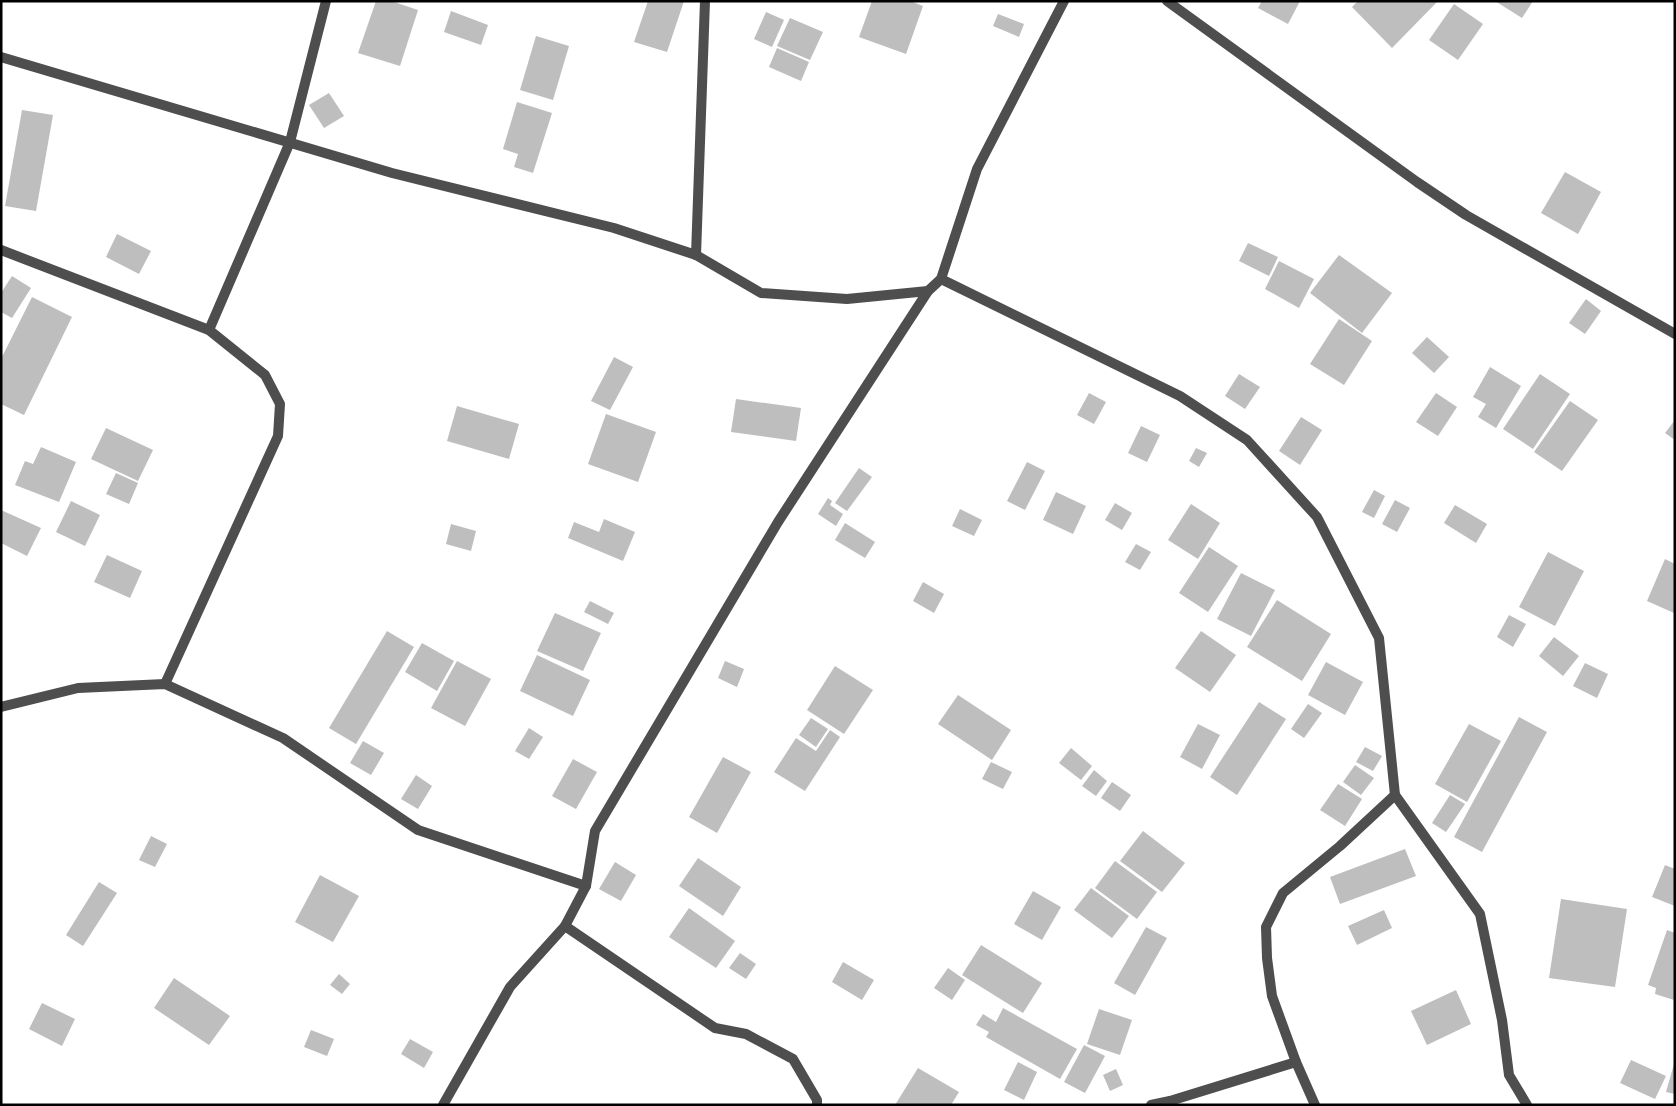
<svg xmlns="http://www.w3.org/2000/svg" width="1676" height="1106" viewBox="0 0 1676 1106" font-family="'Noto Sans',sans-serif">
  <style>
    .building { fill: #bebebe }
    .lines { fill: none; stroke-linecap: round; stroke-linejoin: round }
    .minor { stroke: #4e4e4e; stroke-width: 10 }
  </style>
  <rect width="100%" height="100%" fill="#fff"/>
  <!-- building -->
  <g class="building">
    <polygon points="376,1 391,1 418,10 400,66 358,53"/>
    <polygon points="648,1 684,1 667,52 634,42"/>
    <polygon points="872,1 910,1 923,6 906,54 859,37"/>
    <polygon points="1262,1 1300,1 1288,24 1258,8"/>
    <polygon points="1358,1 1438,1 1392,48 1352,7"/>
    <polygon points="1495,1 1533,1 1522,18"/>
    <polygon points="1454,4 1483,24 1458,60 1429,40"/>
    <polygon points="451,11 488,25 481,45 444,32"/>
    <polygon points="766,12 784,20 772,47 754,39"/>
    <polygon points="998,14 1024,24 1019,37 993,26"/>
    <polygon points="790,18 823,32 810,60 777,46"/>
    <polygon points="536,36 569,46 553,100 520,90"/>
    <polygon points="777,48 809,62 801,81 769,67"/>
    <polygon points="329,93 344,116 324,128 309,105"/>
    <polygon points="517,102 552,113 533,173 514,167 518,154 503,149"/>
    <polygon points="22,110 53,115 36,211 5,206"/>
    <polygon points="1565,172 1601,192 1578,234 1541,213"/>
    <polygon points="117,234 151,251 139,274 106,257"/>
    <polygon points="1248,243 1278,257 1269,276 1239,261"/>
    <polygon points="1339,255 1392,293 1362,333 1310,293"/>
    <polygon points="1279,261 1314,279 1299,308 1265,289"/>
    <polygon points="12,276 31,288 12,318 1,312 1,293"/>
    <polygon points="32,297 72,317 24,415 1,404 1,359"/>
    <polygon points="1586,299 1601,311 1585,334 1569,323"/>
    <polygon points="1339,319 1372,341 1344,385 1310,364"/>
    <polygon points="1427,337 1449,357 1434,373 1412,353"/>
    <polygon points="614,357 633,367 610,410 591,401"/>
    <polygon points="1490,367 1521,386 1496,428 1478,417 1486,404 1473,397"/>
    <polygon points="1239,374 1260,387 1245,409 1225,396"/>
    <polygon points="1540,374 1570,394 1533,449 1503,429"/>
    <polygon points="1089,393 1106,402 1094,424 1077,415"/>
    <polygon points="1436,393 1457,407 1438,436 1416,422"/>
    <polygon points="736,399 801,408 796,441 731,432"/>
    <polygon points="1570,401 1598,420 1562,471 1534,452"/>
    <polygon points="457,406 519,424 509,459 447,441"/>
    <polygon points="606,414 656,432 638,482 588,464"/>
    <polygon points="1301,417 1322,430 1300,465 1279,451"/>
    <polygon points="1675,420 1675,440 1665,433"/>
    <polygon points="1141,426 1160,435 1147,462 1128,453"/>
    <polygon points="106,428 153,450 138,481 91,459"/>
    <polygon points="41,447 76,462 59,502 15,485 25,461 33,464"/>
    <polygon points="1196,448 1207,453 1199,467 1189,461"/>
    <polygon points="1027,462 1045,471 1025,510 1007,501"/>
    <polygon points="859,468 872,477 847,511 835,503"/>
    <polygon points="116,473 138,483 129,504 106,494"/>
    <polygon points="1374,490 1385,496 1374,518 1362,512"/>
    <polygon points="1056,492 1086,506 1073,534 1043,520"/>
    <polygon points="828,498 832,501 830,505 843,514 836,526 818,514"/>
    <polygon points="1395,500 1410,508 1397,532 1382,524"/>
    <polygon points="71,501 100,515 85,546 56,532"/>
    <polygon points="1115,503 1132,513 1122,530 1105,520"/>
    <polygon points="1191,504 1220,523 1198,559 1168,540"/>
    <polygon points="1455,505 1487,524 1476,543 1444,523"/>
    <polygon points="960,509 982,520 974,536 952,526"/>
    <polygon points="1,510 41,528 27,556 1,543"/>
    <polygon points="604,519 635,532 623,561 568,538 574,522 599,532"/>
    <polygon points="845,523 875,542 865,558 835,540"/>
    <polygon points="451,524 476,531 471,551 446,544"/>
    <polygon points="1136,544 1151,552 1140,570 1125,562"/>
    <polygon points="1209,547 1238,566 1208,612 1179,593"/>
    <polygon points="1548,552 1584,571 1555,626 1519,607"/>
    <polygon points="107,555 142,571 130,598 94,582"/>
    <polygon points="1665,559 1675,564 1674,613 1647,601"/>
    <polygon points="1241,573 1275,590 1251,636 1217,619"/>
    <polygon points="923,582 944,594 934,613 913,601"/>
    <polygon points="1277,600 1331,634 1302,681 1247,647"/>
    <polygon points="590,601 614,613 608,624 584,612"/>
    <polygon points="555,613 601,633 583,671 537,651"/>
    <polygon points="1509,615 1526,624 1513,647 1497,637"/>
    <polygon points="387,631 414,647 356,744 329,728"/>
    <polygon points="1201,631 1236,655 1210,692 1175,668"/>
    <polygon points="1554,637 1579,656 1563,676 1539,656"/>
    <polygon points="422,643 454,661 437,691 405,672"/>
    <polygon points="537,655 590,680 573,716 520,691"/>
    <polygon points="457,661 491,679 465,726 431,708"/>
    <polygon points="725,661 744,669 737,687 718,678"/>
    <polygon points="1326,662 1363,682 1345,715 1308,695"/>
    <polygon points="1585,663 1608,674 1597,698 1573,686"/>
    <polygon points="835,666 873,690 844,734 807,710"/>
    <polygon points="958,695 1011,730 992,760 938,724"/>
    <polygon points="1259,702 1286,719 1237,795 1210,777"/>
    <polygon points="1308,704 1322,713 1304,738 1291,729"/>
    <polygon points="1519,717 1547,732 1482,852 1454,837"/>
    <polygon points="811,718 828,729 816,747 799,735"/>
    <polygon points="1198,724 1220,735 1202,769 1180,757"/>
    <polygon points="1469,724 1501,741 1467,802 1435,784"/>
    <polygon points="529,728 543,737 529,759 515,751"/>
    <polygon points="830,730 840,737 805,791 774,772 796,738 816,751"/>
    <polygon points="363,741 384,753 371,775 350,763"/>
    <polygon points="1365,747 1382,756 1373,771 1356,762"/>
    <polygon points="1071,748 1092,766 1081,780 1059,763"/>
    <polygon points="723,757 751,772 717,833 689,817"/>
    <polygon points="573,759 597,772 576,809 552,796"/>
    <polygon points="991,762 1012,772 1003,789 982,779"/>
    <polygon points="1355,765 1374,778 1361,795 1343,782"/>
    <polygon points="1094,770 1107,781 1096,796 1082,786"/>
    <polygon points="416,775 432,786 418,809 401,799"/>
    <polygon points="1112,782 1131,795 1120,811 1101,798"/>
    <polygon points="1338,784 1362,799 1345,826 1320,810"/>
    <polygon points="1450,795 1465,804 1446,832 1432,823"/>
    <polygon points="1143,831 1185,863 1162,892 1120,861"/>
    <polygon points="151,836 167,844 155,867 139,860"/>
    <polygon points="1405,849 1416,876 1340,904 1330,877"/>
    <polygon points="698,858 741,887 723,916 679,886"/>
    <polygon points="1115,861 1157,892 1137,919 1095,888"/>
    <polygon points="615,862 636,875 621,901 599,889"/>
    <polygon points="1665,865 1675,869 1675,906 1652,897"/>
    <polygon points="320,875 359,896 333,942 295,922"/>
    <polygon points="99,882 117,893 83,946 66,935"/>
    <polygon points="1091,888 1129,916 1112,938 1074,910"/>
    <polygon points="1033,891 1061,907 1042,940 1014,924"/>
    <polygon points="1561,899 1627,909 1615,987 1549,978"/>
    <polygon points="689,908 735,941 716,968 669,937"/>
    <polygon points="1384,910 1392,928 1357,945 1348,926"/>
    <polygon points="1146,927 1167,938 1135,995 1114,983"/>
    <polygon points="1667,930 1675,933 1674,1000 1655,994 1656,988 1648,985"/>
    <polygon points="981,945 1042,983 1023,1013 962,975"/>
    <polygon points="740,953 756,964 746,979 729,968"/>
    <polygon points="843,962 874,980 862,1000 832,982"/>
    <polygon points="948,968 965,980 952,1000 934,988"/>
    <polygon points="339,974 350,984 342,994 330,985"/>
    <polygon points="174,978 230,1016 209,1045 154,1008"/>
    <polygon points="1456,990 1471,1024 1427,1045 1411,1011"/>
    <polygon points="42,1003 75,1019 62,1046 29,1029"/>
    <polygon points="1003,1008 1077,1049 1060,1079 986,1037 989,1032 976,1025 983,1014 996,1022"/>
    <polygon points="1099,1009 1132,1020 1120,1055 1087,1044"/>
    <polygon points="311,1030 334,1039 327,1056 304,1047"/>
    <polygon points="410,1039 433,1052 424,1068 401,1054"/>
    <polygon points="1084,1045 1105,1056 1085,1093 1064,1082"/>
    <polygon points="1631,1060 1666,1076 1655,1099 1620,1083"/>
    <polygon points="1018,1062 1037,1072 1024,1100 1004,1090"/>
    <polygon points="1674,1064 1675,1064 1675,1094 1666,1092"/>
    <polygon points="918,1068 959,1092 951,1105 895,1105"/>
    <polygon points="1116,1069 1123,1085 1110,1091 1103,1075"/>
  </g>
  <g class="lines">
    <!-- minor -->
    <g class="minor">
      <polyline points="1167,1 1417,182 1466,215 1675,334"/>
      <polyline points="1,57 392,173 614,228 696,255 761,293 847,299 928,291"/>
      <polyline points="1,250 209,330 265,375 280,404 278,436 165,684"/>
      <polyline points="696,255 705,1"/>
      <polyline points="941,279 1180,396 1247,440 1317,517 1379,638 1395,795 1480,914 1502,1020 1509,1075 1527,1105"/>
      <polyline points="209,330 290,142 326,1"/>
      <polyline points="1,707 78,688 165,684 283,738 418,830 586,886 565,926 510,987 443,1105"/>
      <polyline points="586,886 595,831 778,522 928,291 941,279 977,169 1064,1"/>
      <polyline points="565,926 715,1028 746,1034 793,1059 817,1100 817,1105"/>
      <polyline points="1151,1105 1170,1101 1296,1062"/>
      <polyline points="1315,1105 1296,1062 1272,996 1267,958 1266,927 1283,893 1340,846 1395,795"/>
    </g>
  </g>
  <!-- border -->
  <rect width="1676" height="1106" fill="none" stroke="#000000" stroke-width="5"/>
</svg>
